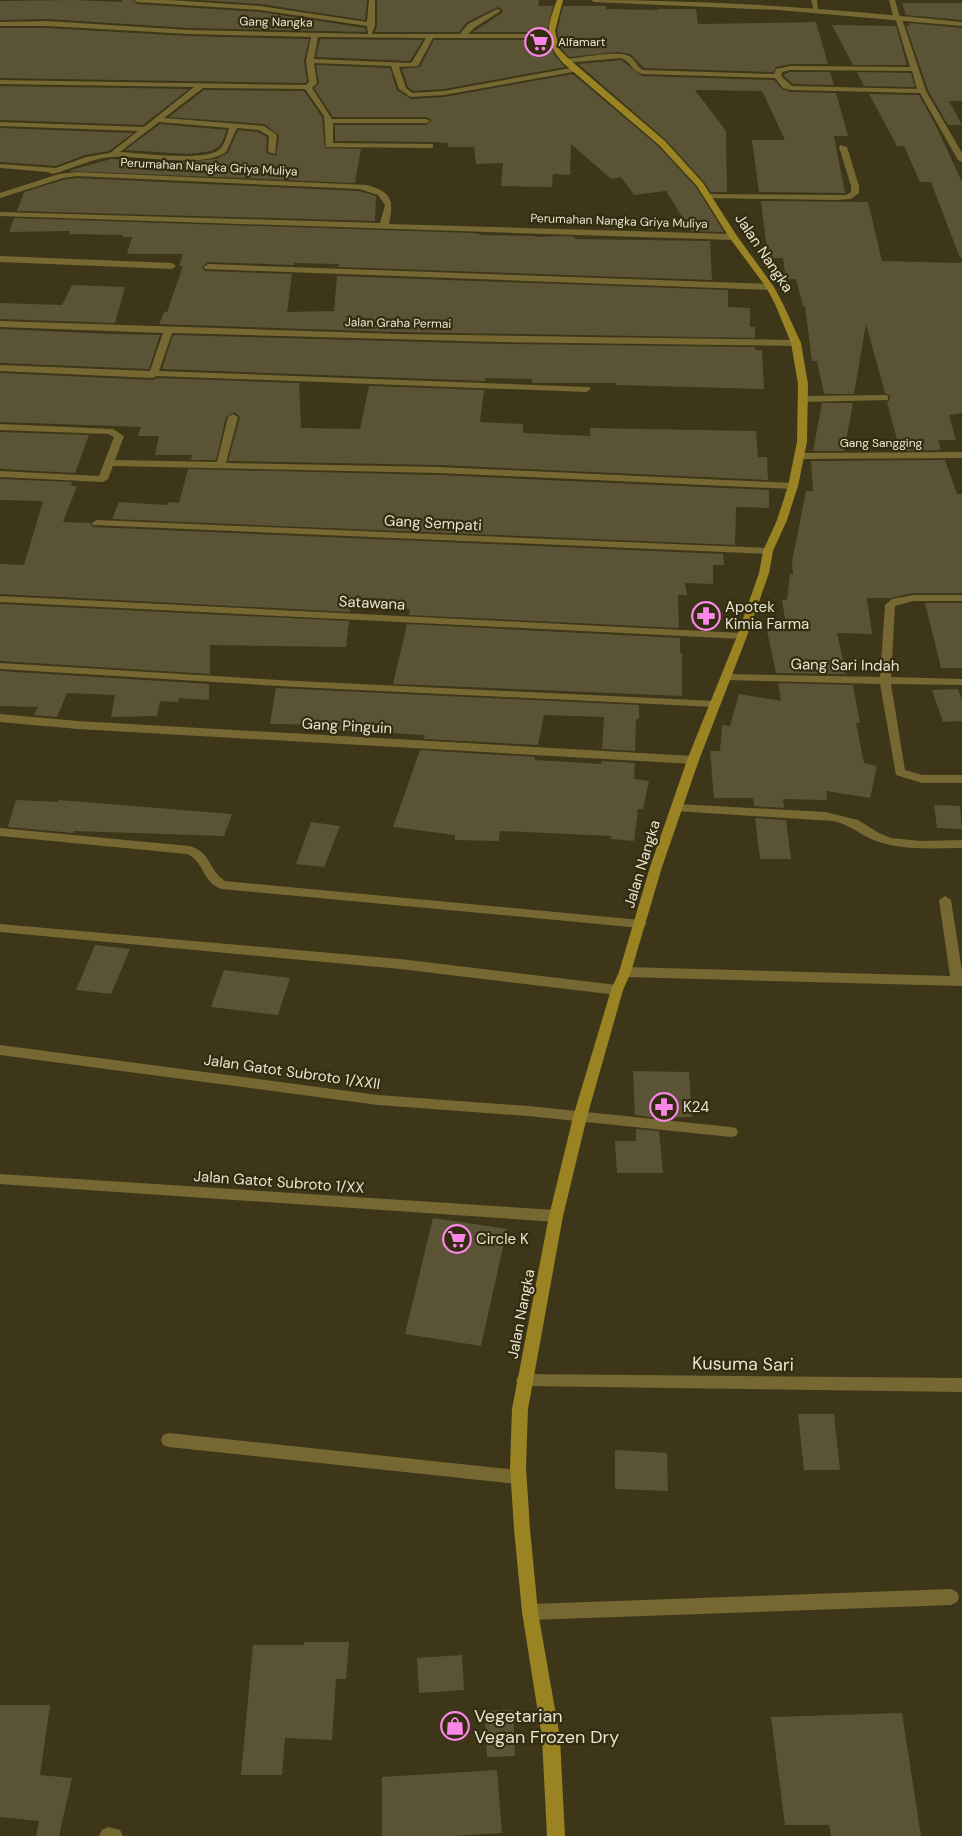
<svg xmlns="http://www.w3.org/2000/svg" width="962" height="1836" viewBox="0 0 962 1836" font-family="'DM Sans',sans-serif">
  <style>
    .building { fill: #5a5335 }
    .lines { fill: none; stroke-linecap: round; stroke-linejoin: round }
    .service { fill: #766832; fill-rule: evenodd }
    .minor { fill: #766832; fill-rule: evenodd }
    .tertiary { fill: #766832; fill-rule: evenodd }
    .secondary { fill: #998323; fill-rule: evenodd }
    .labels { text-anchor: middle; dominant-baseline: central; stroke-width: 4.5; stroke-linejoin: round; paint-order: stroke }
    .far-street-label { font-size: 12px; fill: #e8e4d3; stroke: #332c0f }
    .far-poi-label { font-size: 12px; fill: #e8e4d3; stroke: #332c0f; text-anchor: start }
    .street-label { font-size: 15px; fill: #e8e4d3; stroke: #332c0f }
    .poi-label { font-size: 15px; fill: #e8e4d3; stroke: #332c0f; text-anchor: start }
    .near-street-label { font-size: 18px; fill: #e8e4d3; stroke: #332c0f }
    .near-poi-label { font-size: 18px; fill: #e8e4d3; stroke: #332c0f; text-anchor: start }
  </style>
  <rect width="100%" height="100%" fill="#3d3619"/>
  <!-- building -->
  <g class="building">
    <polygon points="74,0 122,2 122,0 132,0 137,4 260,12 365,28 366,32 189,28 47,19 0,20 0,1"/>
    <polygon points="198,0 367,0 365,20 260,4"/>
    <polygon points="377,0 539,0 538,6 553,6 547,32 473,32 502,13 503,10 498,7 467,22 459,32 375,32 377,25"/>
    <polygon points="902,3 962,3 962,20 906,15"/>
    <polygon points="563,6 606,6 606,9 658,10 658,9 696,9 698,24 816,22 828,64 790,64 776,67 773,72 644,68 630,54 617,52 569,57 561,48 557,31"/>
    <polygon points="909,23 962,28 962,101 949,101 962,125 948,125 928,90 906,26 910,26"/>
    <polygon points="832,25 896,26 907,65 853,65"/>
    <polygon points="0,28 47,28 189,36 309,39 304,61 307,81 305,83 0,78"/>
    <polygon points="320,39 423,40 410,61 316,57"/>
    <polygon points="434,40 548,40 555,56 565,67 444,89 413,91 408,87 402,69 420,67"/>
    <polygon points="621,60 642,76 774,80 782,89 791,92 836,93 848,136 834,136 845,193 759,192 752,140 785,140 762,91 695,90 726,131 727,192 711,192 704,182 666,140 578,64"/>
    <polygon points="316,65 390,68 397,90 411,99 444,97 573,74 658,146 696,187 724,232 691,231 666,191 634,195 621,177 611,179 571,144 570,175 553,174 552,187 501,186 503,163 476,164 474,147 448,147 448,143 433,142 335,141 335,125 426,125 432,120 426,117 333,117 314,88 319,83"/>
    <polygon points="790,72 830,72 834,85 793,84 783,75"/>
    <polygon points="857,72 911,73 915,87 864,86"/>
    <polygon points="0,86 189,89 143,125 0,120"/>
    <polygon points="204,90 304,91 322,117 325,148 361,149 355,183 68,171 111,159 187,162 216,159 228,153 238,130 258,132 267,137 266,153 276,156 279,135 264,124 169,117"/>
    <polygon points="869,94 919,95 936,126 962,182 962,257 960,258 931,182 920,182 904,146 897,146"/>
    <polygon points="160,124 227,130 220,146 212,151 188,154 125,150"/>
    <polygon points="0,128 133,133 109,151 85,155 56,166 0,162"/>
    <polygon points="76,178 359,191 376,196 375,221 17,211 24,192 63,180"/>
    <polygon points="761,201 868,202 882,261 962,263 962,413 949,415 956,440 938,440 941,450 900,451 887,402 889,401 890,396 885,393 866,324 854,394 824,394 817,361 812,361 805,306 803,306 796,279 786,279 783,258 768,258"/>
    <polygon points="14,218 472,233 481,234 480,235 535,236 535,237 567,236 575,237 575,239 710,241 712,280 338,267 339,264 294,263 294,265 208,262 202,267 205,271 292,274 287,312 334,311 337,276 728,290 728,307 750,308 750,327 755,327 755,338 398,332 159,324 164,312 167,312 183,266 179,266 183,254 127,254 132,237 122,237 123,235 69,234 70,231 9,232"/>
    <polygon points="72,285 125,287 115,323 0,319 0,303 62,305"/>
    <polygon points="0,329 112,334 160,335 149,369 0,363"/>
    <polygon points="173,335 498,344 755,347 755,350 762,350 764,389 616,385 616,383 532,383 532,379 485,378 485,381 162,369"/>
    <polygon points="0,373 153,380 157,378 299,383 301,428 360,429 369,386 484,390 480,422 523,424 523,433 590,436 590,428 756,431 758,457 767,457 768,480 439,465 228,461 240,417 234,412 226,417 216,460 191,460 192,455 155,455 159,436 138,436 141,427 0,422"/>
    <polygon points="822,403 853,403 844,451 813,451"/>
    <polygon points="0,432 89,435 75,473 0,469"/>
    <polygon points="945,460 957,494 962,494 962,593 913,593 890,598 867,598 872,634 837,633 846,674 776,673 767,631 787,631 782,600 787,600 790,574 793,574 792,562 806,491 813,491 811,461"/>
    <polygon points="188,469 439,475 769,490 769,508 736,507 735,545 112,519 119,502 167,505 168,502 179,503"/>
    <polygon points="0,479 72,482 71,486 77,486 63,522 90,523 93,527 723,554 724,565 713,565 713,584 685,583 687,595 678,595 679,628 409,615 410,609 351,605 350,612 0,594 0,564 24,565 43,501 0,500"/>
    <polygon points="925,603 962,603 962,668 941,668"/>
    <polygon points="0,604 349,621 346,647 210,645 210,674 0,661"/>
    <polygon points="407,624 680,638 680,653 682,653 682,696 393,684"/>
    <polygon points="0,671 209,684 209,700 179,698 178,702 160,701 157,716 111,717 115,695 67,693 57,717 34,715 38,707 0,706"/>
    <polygon points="778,683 853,685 860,723 856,723 864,763 877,766 870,798 826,791 827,800 783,799 784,808 754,806 753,798 714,798 710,751 720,751 722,725 730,726 739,694 781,701"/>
    <polygon points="276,688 639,705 639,719 636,719 635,751 602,749 604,717 544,715 538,745 424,739 425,735 322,729 323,725 270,724"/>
    <polygon points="958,689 962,700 962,721 943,722 932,690"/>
    <polygon points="420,750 535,757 535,760 601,764 602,761 635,763 634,779 649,781 643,809 638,809 634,841 611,839 611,836 500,831 499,841 455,840 455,835 393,827"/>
    <polygon points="16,800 58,802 59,800 232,814 224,836 74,831 73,833 8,827"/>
    <polygon points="934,805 960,806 962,829 937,828"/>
    <polygon points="755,818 786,820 791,859 760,859"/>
    <polygon points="311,822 340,826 324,867 296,864"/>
    <polygon points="95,945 130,949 111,994 76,990"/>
    <polygon points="224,970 290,978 278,1015 211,1007"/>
    <polygon points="633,1071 689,1072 692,1117 658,1118 635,1115"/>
    <polygon points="636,1129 659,1131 663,1173 617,1173 615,1141 636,1141"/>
    <polygon points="433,1218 507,1229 481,1346 405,1334"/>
    <polygon points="798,1414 834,1414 840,1470 804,1470"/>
    <polygon points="615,1450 667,1453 668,1491 615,1489"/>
    <polygon points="304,1642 349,1642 346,1679 336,1679 332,1740 285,1738 282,1775 241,1775 253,1645 304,1645"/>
    <polygon points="462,1655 464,1690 419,1693 417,1658"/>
    <polygon points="0,1705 50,1705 40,1775 72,1778 59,1836 36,1836 39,1821 0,1817"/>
    <polygon points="513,1710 515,1756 487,1757 485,1711"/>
    <polygon points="902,1713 921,1836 831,1836 829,1825 785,1825 771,1717"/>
    <polygon points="497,1770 502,1833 453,1836 382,1836 382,1777"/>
  </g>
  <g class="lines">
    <!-- service -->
    <g class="service">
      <polygon points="811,0 817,0 818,11 814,11"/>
      <polygon points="889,0 895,0 900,18 893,16"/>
      <polygon points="576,67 579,67 579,71 444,95 411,97 407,95 411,93 444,91"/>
      <polygon points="885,395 888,396 888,400 803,402 798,399 803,396"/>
      <polygon points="169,1433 518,1470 524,1472 526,1477 524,1482 518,1484 169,1447 163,1445 161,1440 163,1435"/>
    </g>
    <!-- minor -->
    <g class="minor">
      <path d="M134 0H169L260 6 367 22 369 0H375V25L372 34H460L468 24 497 9 501 11 499 12 474 28 468 34H551L555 36 551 38H433L418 66 399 67 406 88 415 95 411 97 399 89 391 66 314 63 317 83 312 88 332 119H426L430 121 426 123H333V143L433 144V148H430L326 147 324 116 305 89 203 88 164 118 264 126 277 135 275 154 268 152 269 136 259 130 237 128 226 152C204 169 139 155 111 157 90 159 72 169 52 174L48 172 0 168V164L56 168 86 157 110 153 138 131 0 126V122L144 127 194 87 0 84V80L306 85 309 82 306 61 311 37 189 34 47 26H0V22L47 21 189 30 368 34 367 26 260 10 137 2ZM318 37 426 38 412 62 410 63 314 59ZM159 122 229 128C227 135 225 144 220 149 208 162 139 153 120 152Z"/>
      <path d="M894 14 901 16 926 91 962 153V162L958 160 920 93 791 90 783 88 775 78 642 74C632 71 630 61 621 58L566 63 562 61 566 59C580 58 618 50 629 56 635 59 637 67 643 70L774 74 776 69 790 66 910 67ZM790 70 912 71 917 89 792 86 781 76 782 72Z"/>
      <polygon points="840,145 847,147 859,186 859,193 851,199 836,200 707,198 703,196 707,194 846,195 851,192 851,186 839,147"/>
      <path d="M76 172 367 185C392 192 394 200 389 224L733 234 737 237 733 240 0 216V212L380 223 385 205 378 195 359 189 76 176 63 178 0 198V193L59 174Z"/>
      <polygon points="0,256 172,263 176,266 172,269 0,262"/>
      <polygon points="208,264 770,284 774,287 770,290 205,269 204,267"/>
      <polygon points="0,321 398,334 796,340 801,343 796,346 498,342 172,333 159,371 589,387 591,389 586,392 157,376 153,378 0,371 0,365 150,371 163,333 0,327"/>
      <polygon points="233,414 238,417 226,463 439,467 793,483 798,486 793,489 439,473 113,466 108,479 103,482 0,477 0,471 99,476 114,437 108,434 0,430 0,424 113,429 124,436 115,460 217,462 228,417"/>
      <polygon points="962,452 962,458 801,459 796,456 801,453"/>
      <polygon points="97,520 768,548 773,551 768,554 93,525 92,523"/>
      <polygon points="913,595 962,595 962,601 913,601 895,606 891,677 962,679 962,685 891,684 905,770 922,775 962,775 962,783 922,783 896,775 880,684 727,680 721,677 727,674 880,677 885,605 892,599"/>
      <polygon points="0,596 742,633 747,636 742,639 0,602"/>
      <polygon points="0,663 297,681 715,701 721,704 715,707 297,687 0,669"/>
      <polygon points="0,714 78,721 693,756 699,760 693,764 78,729 0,722"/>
      <path d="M678 804 825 812 858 820 879 833 891 838 921 841 962 840V848C933 848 904 851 876 841 859 835 854 826 833 821L674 811 672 808 674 805Z"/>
      <path d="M0 828 189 846C212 852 208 870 225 881L641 920 647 924 641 928 222 889C203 884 204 861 187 854L0 836Z"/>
      <polygon points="945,896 951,900 962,971 962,986 625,977 620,975 619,972 620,969 625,967 950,976 939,900"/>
      <polygon points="0,924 400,959 617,985 622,987 623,990 622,993 617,995 400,969 0,932"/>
      <polygon points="0,1045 378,1095 528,1106 731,1127 736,1128 738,1132 736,1136 731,1137 528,1116 378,1105 0,1055"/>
      <polygon points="0,1174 556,1210 561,1212 563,1216 561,1220 556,1222 0,1184"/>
      <polygon points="524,1374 962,1378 962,1392 524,1386 519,1385 516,1380 519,1375"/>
      <polygon points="951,1589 957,1592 959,1597 957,1602 951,1605 530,1620 524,1617 522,1612 524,1607 530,1604"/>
      <polygon points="108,1827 120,1830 123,1836 99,1836 102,1830"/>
    </g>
    <!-- tertiary -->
    <path class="tertiary" d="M591 0C715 0 839 9 962 22V26L778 10 594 2Z"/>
    <!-- secondary -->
    <path class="secondary" d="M557 0H563L555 31 559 49 569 59 665 141 703 183 737 236 774 287 783 304 801 343 808 384 807 442 798 486 787 520 773 551 769 573 747 636 699 760 662 867 631 972 623 990 587 1117 563 1216 528 1409 526 1467 530 1529 538 1612 560 1738 565 1836H547L542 1738 522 1612 514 1529 510 1467 512 1409 549 1216 573 1117 611 990 619 972 650 867 687 760 737 636 759 573 763 551 777 520 788 486 797 442 798 384 791 343 775 304 766 287 729 237 697 186 659 145 563 63C543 40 547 27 557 0Z"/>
  </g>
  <!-- icons -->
  <defs>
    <symbol id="supermarket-ring" viewBox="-11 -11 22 22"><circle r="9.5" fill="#332c0f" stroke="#fa87e7" stroke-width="1.5"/><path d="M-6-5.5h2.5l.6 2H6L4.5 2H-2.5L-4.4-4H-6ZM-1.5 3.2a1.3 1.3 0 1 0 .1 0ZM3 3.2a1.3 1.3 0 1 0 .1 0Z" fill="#fa87e7"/></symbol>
    <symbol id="pharmacy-ring" viewBox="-11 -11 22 22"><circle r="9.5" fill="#332c0f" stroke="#fa87e7" stroke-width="1.5"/><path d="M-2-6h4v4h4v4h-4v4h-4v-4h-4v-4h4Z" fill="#fa87e7"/></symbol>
    <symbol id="shop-ring" viewBox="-11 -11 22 22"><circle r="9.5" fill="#332c0f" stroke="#fa87e7" stroke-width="1.5"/><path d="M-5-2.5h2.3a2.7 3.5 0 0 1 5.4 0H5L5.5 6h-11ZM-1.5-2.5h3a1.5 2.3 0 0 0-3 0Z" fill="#fa87e7"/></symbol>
  </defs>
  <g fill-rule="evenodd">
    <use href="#supermarket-ring" x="523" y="26" width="32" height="32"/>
    <use href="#pharmacy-ring" x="690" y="600" width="32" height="32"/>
    <use href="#pharmacy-ring" x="648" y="1091" width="32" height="32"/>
    <use href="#supermarket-ring" x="441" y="1223" width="32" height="32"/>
    <use href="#shop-ring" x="439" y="1710" width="32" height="32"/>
  </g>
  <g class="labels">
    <!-- far-street labels -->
    <g class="far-street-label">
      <text transform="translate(276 22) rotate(1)">Gang Nangka</text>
      <text transform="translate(209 167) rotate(3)">Perumahan Nangka Griya Muliya</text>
      <text transform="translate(619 221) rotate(2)">Perumahan Nangka Griya Muliya</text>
      <text transform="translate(398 323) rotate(1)">Jalan Graha Permai</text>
      <text x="881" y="443">Gang Sangging</text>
    </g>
    <!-- far-poi labels -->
    <g class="far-poi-label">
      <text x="558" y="42">Alfamart</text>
    </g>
    <!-- street labels -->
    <g class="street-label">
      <text transform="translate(764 253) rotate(56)">Jalan Nangka</text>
      <text transform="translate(433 523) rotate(3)">Gang Sempati</text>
      <text transform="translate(372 603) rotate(3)">Satawana</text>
      <text transform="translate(845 665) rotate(1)">Gang Sari Indah</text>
      <text transform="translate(347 726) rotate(3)">Gang Pinguin</text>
      <text transform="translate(642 864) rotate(-73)">Jalan Nangka</text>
      <text transform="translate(292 1072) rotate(8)">Jalan Gatot Subroto 1/XXII</text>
      <text transform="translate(279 1182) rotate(4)">Jalan Gatot Subroto 1/XX</text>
      <text transform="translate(521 1314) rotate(-79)">Jalan Nangka</text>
    </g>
    <!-- poi labels -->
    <g class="poi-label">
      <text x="725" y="607">Apotek<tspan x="725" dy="17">Kimia Farma</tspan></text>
      <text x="683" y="1107">K24</text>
      <text x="476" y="1239">Circle K</text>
    </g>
    <!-- near-street labels -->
    <g class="near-street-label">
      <text transform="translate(743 1364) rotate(1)">Kusuma Sari</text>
    </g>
    <!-- near-poi labels -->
    <g class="near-poi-label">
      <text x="474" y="1716">Vegetarian<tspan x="474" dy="21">Vegan Frozen Dry</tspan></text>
    </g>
  </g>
</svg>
